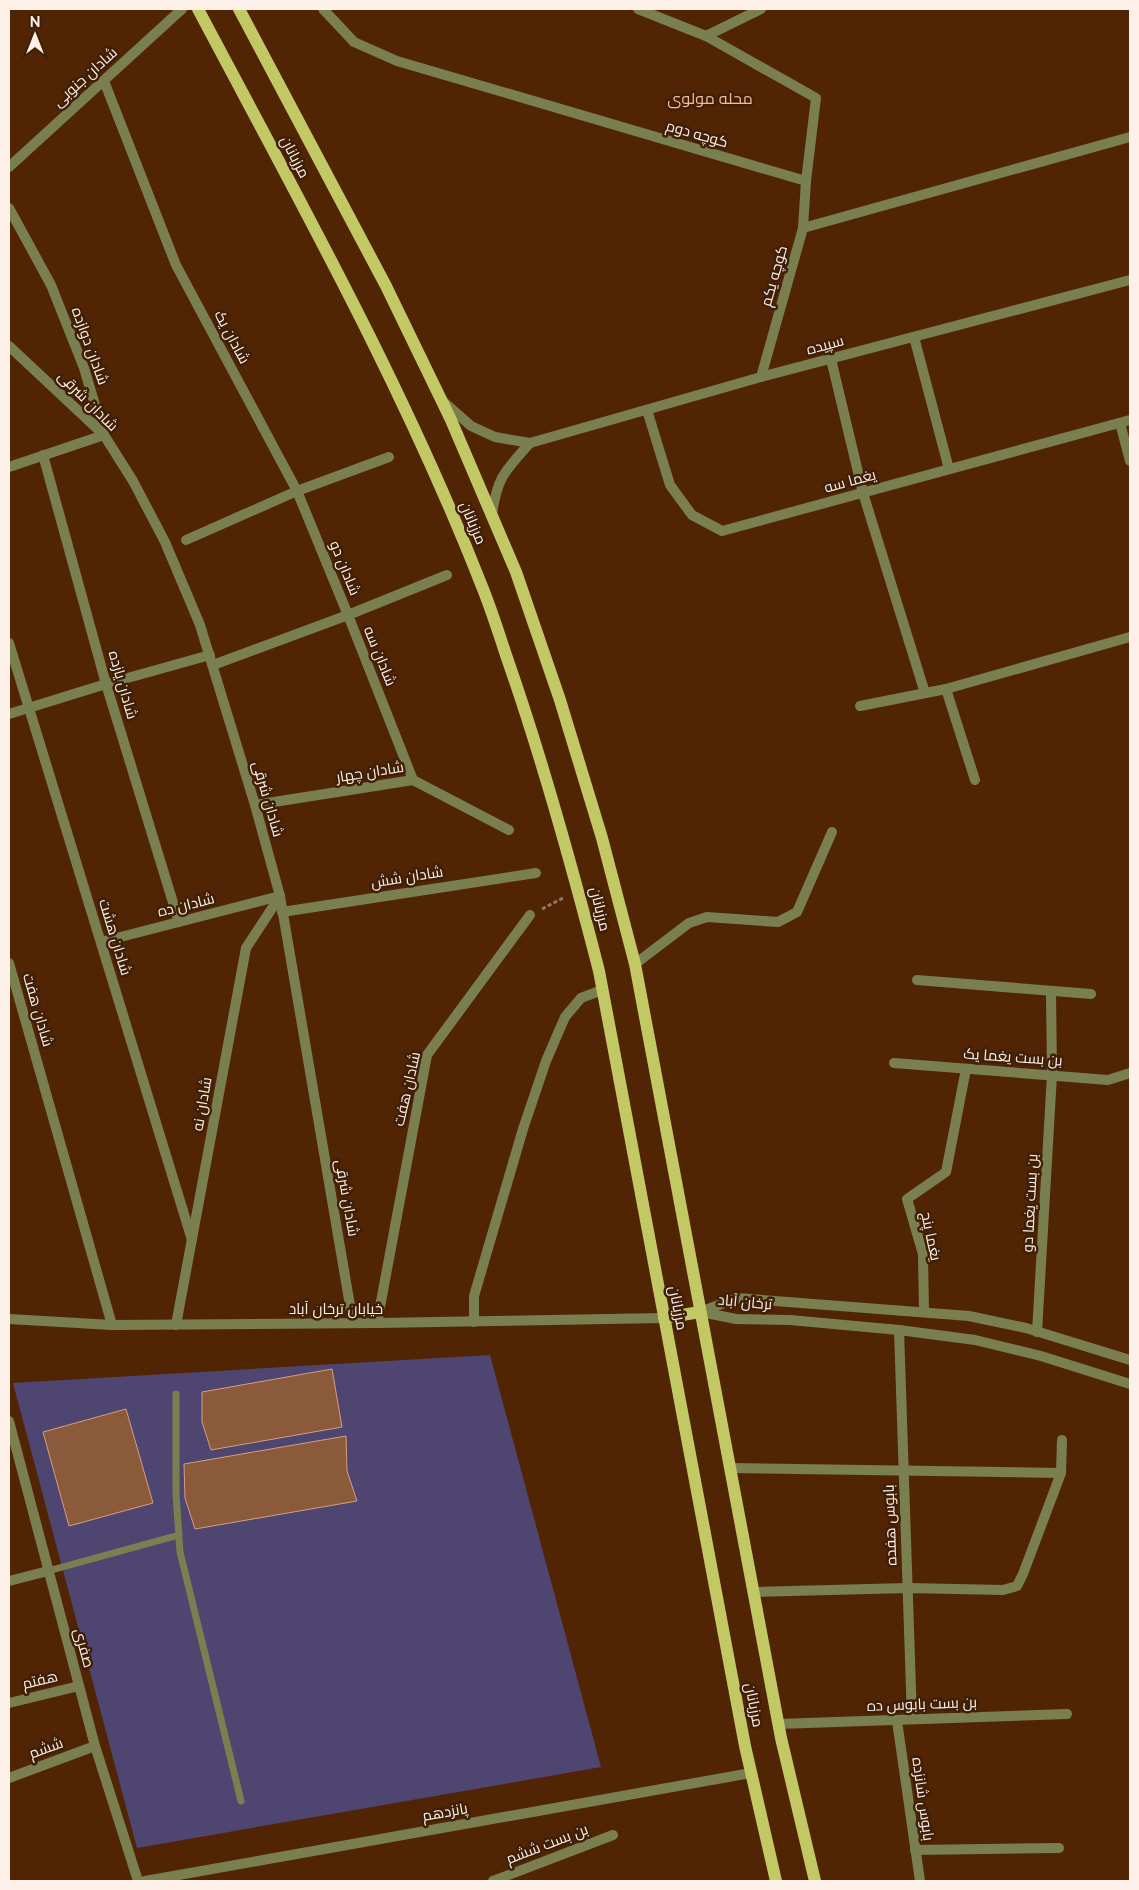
<svg xmlns="http://www.w3.org/2000/svg" width="1139" height="1890" viewBox="0 0 1139 1890" font-family="Raleway,Cairo,sans-serif">
  <style>
    .green { fill: #4f4571 }
    .building { fill: #8a5a3b; stroke: #d59f7f }
    .lines { fill: none; stroke-linecap: round; stroke-linejoin: round }
    .path { stroke: #967760; stroke-width: 3; stroke-dasharray: 4 2.5; stroke-linecap: butt }
    .service { stroke: #7a7f50; stroke-width: 7 }
    .minor { stroke: #7a7f50; stroke-width: 10 }
    .tertiary { stroke: #7a7f50; stroke-width: 10 }
    .primary { stroke: #c2c964; stroke-width: 12 }
    .labels { text-anchor: middle; dominant-baseline: central; stroke-width: 5; stroke-linejoin: round; paint-order: stroke }
    .street-label { font-size: 15px; fill: #fcf0e9; stroke: #401f07 }
    .neighbourhood-label { font-size: 16px; fill: #f3bc9b; stroke: #401f07 }
  </style>
  <rect width="100%" height="100%" fill="#512503"/>
  <!-- green -->
  <polygon class="green" points="490,1355 601,1767 137,1848 13,1383"/>
  <!-- building -->
  <g class="building">
    <polygon points="332,1369 342,1427 211,1450 202,1422 202,1392"/>
    <polygon points="126,1409 153,1503 69,1526 43,1432"/>
    <polygon points="346,1436 347,1471 357,1501 195,1529 185,1498 184,1464"/>
  </g>
  <g class="lines">
    <!-- path -->
    <polyline class="path" points="542,909 565,897"/>
    <!-- service -->
    <g class="service">
      <polyline points="176,1394 176,1494 180,1552 241,1801"/>
      <polyline points="48,1571 179,1535"/>
    </g>
    <!-- minor -->
    <g class="minor">
      <polyline points="323,9 354,42 397,61 806,181 816,98 706,36 638,9"/>
      <polyline points="706,36 761,9"/>
      <polyline points="104,81 176,265 297,491 186,540"/>
      <polyline points="9,208 51,285 84,368 104,435 9,467"/>
      <polyline points="803,228 1130,137"/>
      <polyline points="914,337 949,469"/>
      <polyline points="831,359 863,493 925,693"/>
      <polyline points="761,377 803,228 806,181"/>
      <polyline points="647,410 670,485 692,515 722,531 1130,420"/>
      <polyline points="1120,423 1130,461"/>
      <polyline points="43,455 106,684 179,922"/>
      <polyline points="9,643 192,1240"/>
      <polyline points="213,665 348,615 297,491 389,457"/>
      <polyline points="860,706 946,689"/>
      <polyline points="9,714 106,684 210,655"/>
      <polyline points="413,780 348,615 447,575"/>
      <polyline points="975,780 946,689 1130,637"/>
      <polyline points="255,805 413,780 509,830"/>
      <polyline points="282,912 536,873"/>
      <polyline points="101,942 280,896"/>
      <polyline points="9,963 112,1325"/>
      <polyline points="635,964 689,923 707,917 778,922 797,912 832,832"/>
      <polyline points="917,980 1091,994"/>
      <polyline points="894,1063 1108,1080 1130,1073"/>
      <polyline points="924,1312 923,1254 907,1199 946,1172 966,1069"/>
      <polyline points="474,1322 474,1296 523,1129 546,1061 565,1017 581,998 602,990"/>
      <polyline points="377,1323 427,1055 530,915"/>
      <polyline points="176,1325 246,948 280,896"/>
      <polyline points="899,1330 912,1719"/>
      <polyline points="1037,1332 1052,1075 1051,991"/>
      <polyline points="9,1421 95,1746 138,1881"/>
      <polyline points="730,1468 1061,1473"/>
      <polyline points="9,1581 48,1571"/>
      <polyline points="753,1592 908,1588 1003,1590 1017,1586 1023,1574 1061,1473 1062,1440"/>
      <polyline points="9,1703 79,1686"/>
      <polyline points="897,1721 920,1881"/>
      <polyline points="778,1724 1067,1714"/>
      <polyline points="9,1778 95,1746"/>
      <polyline points="915,1850 1059,1848"/>
      <polyline points="493,1881 613,1835"/>
    </g>
    <!-- tertiary -->
    <g class="tertiary">
      <polyline points="9,167 182,9"/>
      <polyline points="9,346 104,435 133,481 165,542 200,625 255,805 280,896 353,1323"/>
      <polyline points="445,403 471,426 495,437 530,443 761,377 1130,280"/>
      <path d="M492 515C497 477 505 471 530 443"/>
      <polyline points="700,1312 737,1298 969,1316 1026,1328 1130,1360"/>
      <polyline points="701,1312 736,1319 790,1320 899,1330 975,1340 1041,1356 1130,1384"/>
      <polyline points="9,1319 112,1325 377,1323 664,1318"/>
      <polyline points="145,1881 751,1773"/>
    </g>
    <!-- primary -->
    <g class="primary">
      <path d="M198 9C298 198 403 385 481 584 491 608 499 634 507 658 543 761 572 866 599 971L745 1746 776 1881"/>
      <polyline points="239,9 386,286 451,420 516,572 560,700 602,838 635,964 781,1738 815,1881"/>
      <polyline points="664,1318 700,1312"/>
    </g>
  </g>
  <g class="labels">
    <!-- street labels -->
    <g class="street-label">
      <text transform="translate(85 77) rotate(-42)">شادان جنوبی</text>
      <text transform="translate(697 134) rotate(16)">کوچه دوم</text>
      <text transform="translate(295 157) rotate(62)">مرزبانان</text>
      <text transform="translate(774 276) rotate(-74)">کوچه یکم</text>
      <text transform="translate(232 337) rotate(62)">شادان یک</text>
      <text transform="translate(825 345) rotate(-15)">سپیده</text>
      <text transform="translate(90 346) rotate(70)">شادان دوازده</text>
      <text transform="translate(88 401) rotate(45)">شادان شرقی</text>
      <text transform="translate(850 481) rotate(-15)">یغما سه</text>
      <text transform="translate(473 523) rotate(67)">مرزبانان</text>
      <text transform="translate(345 568) rotate(68)">شادان دو</text>
      <text transform="translate(380 656) rotate(68)">شادان سه</text>
      <text transform="translate(123 685) rotate(74)">شادان یازده</text>
      <text transform="translate(370 772) rotate(-9)">شادان چهار</text>
      <text transform="translate(268 799) rotate(74)">شادان شرقی</text>
      <text transform="translate(407 877) rotate(-9)">شادان شش</text>
      <text transform="translate(186 905) rotate(-14)">شادان ده</text>
      <text transform="translate(600 909) rotate(76)">مرزبانان</text>
      <text transform="translate(115 937) rotate(73)">شادان هشت</text>
      <text transform="translate(38 1010) rotate(74)">شادان هفت</text>
      <text transform="translate(1013 1057) rotate(4)">بن بست یغما یک</text>
      <text transform="translate(407 1089) rotate(-77)">شادان هفت</text>
      <text transform="translate(202 1104) rotate(-80)">شادان نه</text>
      <text transform="translate(347 1198) rotate(80)">شادان شرقی</text>
      <text transform="translate(1030 1203) rotate(-87)">بن بست یغما دو</text>
      <text transform="translate(931 1236) rotate(78)">یغما پنج</text>
      <text transform="translate(745 1302) rotate(5)">ترخان آباد</text>
      <text transform="translate(678 1308) rotate(79)">مرزبانان</text>
      <text x="336" y="1309">خیابان ترخان آباد</text>
      <text transform="translate(890 1525) rotate(-92)">بابوس هفده</text>
      <text transform="translate(84 1648) rotate(75)">صفری</text>
      <text transform="translate(40 1680) rotate(-13)">هفتم</text>
      <text transform="translate(922 1704) rotate(-2)">بن بست بابوس ده</text>
      <text transform="translate(754 1705) rotate(79)">مرزبانان</text>
      <text transform="translate(46 1748) rotate(-20)">ششم</text>
      <text transform="translate(923 1799) rotate(82)">بابوس شانزده</text>
      <text transform="translate(445 1812) rotate(-10)">پانزدهم</text>
      <text transform="translate(547 1844) rotate(-21)">بن بست ششم</text>
    </g>
    <!-- neighbourhood labels -->
    <g class="neighbourhood-label">
      <text x="710" y="98">محله مولوی</text>
    </g>
  </g>
  <!-- border -->
  <rect width="1139" height="1890" fill="none" stroke="#fcf0e9" stroke-width="20"/>
  <!-- north arrow -->
  <g transform="translate(35 35)" stroke="#401f07" stroke-width="4" paint-order="stroke">
  <path d="M0-4L9 19L0 12L-9 19Z" fill="#fcf0e9"/>
  <text y="-8" font-size="14" font-weight="bold" text-anchor="middle" fill="#fcf0e9">N</text>
  </g>
</svg>
